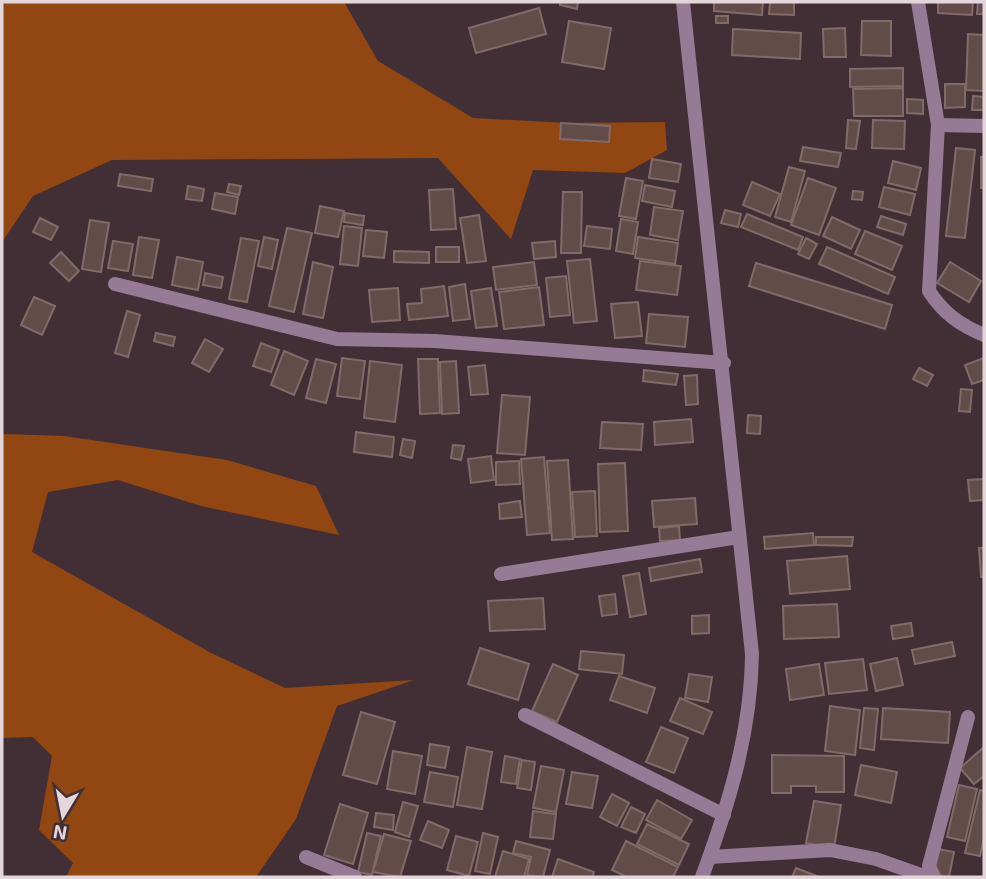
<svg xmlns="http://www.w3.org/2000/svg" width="986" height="879" viewBox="0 0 986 879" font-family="'Exo 2',sans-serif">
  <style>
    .forest { fill: #924713 }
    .building { fill: #624c4a; stroke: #816a68; stroke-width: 2 }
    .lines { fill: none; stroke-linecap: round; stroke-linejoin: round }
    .street { stroke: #977a95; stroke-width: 14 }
  </style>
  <rect width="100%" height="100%" fill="#422f35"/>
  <!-- forest -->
  <g class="forest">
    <polygon points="2,2 344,2 378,61 473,118 568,123 665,122 667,150 625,173 533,170 511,239 438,158 112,160 33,196 2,242"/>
    <polygon points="2,434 64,436 227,460 316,486 339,535 201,506 118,480 48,492 32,552 211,653 285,688 414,680 337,706 296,819 256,877 66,877 73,863 39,830 52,756 33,737 2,738"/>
  </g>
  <!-- building -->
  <g class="building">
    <polygon points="560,2 578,2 577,9 560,5"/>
    <polygon points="714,2 763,2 762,15 714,11"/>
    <polygon points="770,2 794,2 794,15 769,14"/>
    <polygon points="938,2 973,2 972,15 938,13"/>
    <polygon points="978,2 984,2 984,14 977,14"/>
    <polygon points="539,8 546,34 476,53 469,28"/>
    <rect x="716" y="16" width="12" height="7"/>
    <polygon points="569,21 611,28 604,69 562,62"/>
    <polygon points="862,21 891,21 891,56 861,55"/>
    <polygon points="845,28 846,57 824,57 823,29"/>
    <polygon points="733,29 801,33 800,59 732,55"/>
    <polygon points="968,34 984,35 984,91 966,90"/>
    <polygon points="903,68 903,86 850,87 850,69"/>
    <polygon points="945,84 965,84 965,107 945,108"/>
    <polygon points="903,88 903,116 854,116 853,89"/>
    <polygon points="973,96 984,97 984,110 972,110"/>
    <polygon points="907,99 923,100 923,114 907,113"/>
    <polygon points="848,120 860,121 856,149 846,148"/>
    <polygon points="873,120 905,121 904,149 872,148"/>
    <polygon points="561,123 610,126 609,142 560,139"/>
    <polygon points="803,147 841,153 838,167 800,161"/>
    <polygon points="956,148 975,150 965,238 946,236"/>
    <rect x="981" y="157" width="3" height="31"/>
    <polygon points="652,159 681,164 678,182 649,178"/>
    <polygon points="893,161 921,168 916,190 888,183"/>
    <polygon points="789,167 805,171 791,222 775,217"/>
    <polygon points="120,174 153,179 151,191 118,186"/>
    <polygon points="626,178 643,181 636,219 619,216"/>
    <polygon points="808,178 836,188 819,235 791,225"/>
    <polygon points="752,182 780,194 770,216 743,205"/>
    <polygon points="229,184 241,186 239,195 227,192"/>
    <polygon points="645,185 675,191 672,207 642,201"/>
    <polygon points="188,186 204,189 202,201 186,199"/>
    <polygon points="884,187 915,194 910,215 879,207"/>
    <polygon points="453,189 456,229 431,230 429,190"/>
    <polygon points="853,191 863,192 862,200 852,199"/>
    <polygon points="563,192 582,192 581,253 561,253"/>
    <polygon points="215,193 238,197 235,214 212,209"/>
    <polygon points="320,206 344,211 338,237 315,233"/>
    <polygon points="654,207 683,211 678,240 650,235"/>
    <polygon points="725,210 741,214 738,227 721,223"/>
    <polygon points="345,213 364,216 363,225 344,222"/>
    <polygon points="747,214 803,237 798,250 741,227"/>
    <polygon points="479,215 486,261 467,263 460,218"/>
    <polygon points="881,216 906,224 903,235 877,227"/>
    <polygon points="832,217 860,230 851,249 823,236"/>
    <polygon points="40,218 58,227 51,240 33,232"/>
    <polygon points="621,219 638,222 633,254 616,251"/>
    <polygon points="90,220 109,223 101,272 82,269"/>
    <polygon points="344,226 362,228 358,266 340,264"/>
    <polygon points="587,226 612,229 610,249 584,246"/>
    <polygon points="287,228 312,233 294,312 269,306"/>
    <polygon points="366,230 387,232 384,258 363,256"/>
    <polygon points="865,231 902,246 892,270 855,254"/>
    <polygon points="139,237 159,240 152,278 133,275"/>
    <polygon points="264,237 278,240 272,269 258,266"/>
    <polygon points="638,237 678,243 675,264 635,258"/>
    <polygon points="241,238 259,241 247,302 229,299"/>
    <polygon points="806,238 817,244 809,259 798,254"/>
    <polygon points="113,241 133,244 128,271 108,268"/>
    <polygon points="555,241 556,257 534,259 532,243"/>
    <rect x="436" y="247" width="23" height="15"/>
    <polygon points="827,247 895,277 888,294 819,264"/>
    <polygon points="394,251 429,252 429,263 394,262"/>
    <polygon points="61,252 79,271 69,281 50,263"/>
    <polygon points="177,257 203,262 198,290 172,285"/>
    <polygon points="590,259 597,321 574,323 567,261"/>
    <polygon points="640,261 681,266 677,295 636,290"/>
    <polygon points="313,262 333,267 323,318 303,314"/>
    <polygon points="534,262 537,285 496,290 493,267"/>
    <polygon points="950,262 981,281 969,302 937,283"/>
    <polygon points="756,263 892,305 885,329 749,286"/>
    <polygon points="205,273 223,277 221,288 203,285"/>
    <polygon points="566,276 570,315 550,317 546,278"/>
    <polygon points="465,284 470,319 453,321 449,287"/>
    <polygon points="444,286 448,316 409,320 407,304 422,303 421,289"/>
    <polygon points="539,287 544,325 504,329 499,292"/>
    <polygon points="398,288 400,320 372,322 369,290"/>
    <polygon points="491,288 497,326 476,328 471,291"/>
    <polygon points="34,297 55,306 42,335 21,325"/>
    <polygon points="638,302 642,336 615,338 611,304"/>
    <polygon points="127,311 140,315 128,357 115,353"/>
    <polygon points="649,314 688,317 685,347 646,343"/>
    <polygon points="156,333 175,337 173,346 154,341"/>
    <polygon points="205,339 223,349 209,372 192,363"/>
    <polygon points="261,343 279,350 271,372 253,366"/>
    <polygon points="284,351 308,361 294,395 271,385"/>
    <polygon points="342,358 365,361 360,399 337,396"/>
    <polygon points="984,358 984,380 972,384 965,365"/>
    <polygon points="316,359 336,364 326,403 306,398"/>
    <polygon points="418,359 438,359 440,413 420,414"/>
    <polygon points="370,361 402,365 395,422 364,418"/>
    <polygon points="456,361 459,413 442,414 440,362"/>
    <polygon points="485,365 488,394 471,395 468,367"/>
    <polygon points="919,368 933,375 927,386 913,379"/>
    <polygon points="644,370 678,374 676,385 643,381"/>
    <polygon points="697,375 698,404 686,405 684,376"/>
    <polygon points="961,389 972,390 970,412 959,411"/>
    <polygon points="502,395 530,397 525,455 497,453"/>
    <polygon points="748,415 761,416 760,434 747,433"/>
    <polygon points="691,419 693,442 655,445 654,422"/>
    <polygon points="602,422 643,424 641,450 600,448"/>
    <polygon points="356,432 394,437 392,457 354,452"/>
    <polygon points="403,439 415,441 412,458 400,455"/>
    <polygon points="453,445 464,446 461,460 451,458"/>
    <polygon points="491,456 494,480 471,483 468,459"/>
    <polygon points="544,457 550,533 527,535 521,459"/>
    <polygon points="568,460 573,539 552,540 547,461"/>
    <polygon points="519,461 520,484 496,485 496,462"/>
    <polygon points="625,463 628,531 600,532 598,464"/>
    <polygon points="984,479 984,500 970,501 968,480"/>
    <polygon points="595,491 597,536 575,537 572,492"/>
    <polygon points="695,498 697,524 654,527 652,501"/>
    <polygon points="520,501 522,517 500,519 499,504"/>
    <polygon points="679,526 680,540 660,541 659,528"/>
    <polygon points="813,533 814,545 765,549 764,537"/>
    <polygon points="816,537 853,537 852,546 816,545"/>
    <polygon points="979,548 984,548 984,577 981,577"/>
    <polygon points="847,556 850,589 790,594 787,561"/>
    <polygon points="700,559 702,572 651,581 649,568"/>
    <polygon points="639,573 646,614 630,617 623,576"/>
    <polygon points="615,594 617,614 602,616 599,596"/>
    <polygon points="543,598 545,629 490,631 488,601"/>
    <polygon points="837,604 839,637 784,639 783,606"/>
    <polygon points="709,615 709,633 692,634 692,616"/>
    <polygon points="911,623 913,636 893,639 891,626"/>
    <polygon points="952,642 955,656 915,664 912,650"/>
    <polygon points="480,648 529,664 518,700 468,684"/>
    <polygon points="581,651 624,655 622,674 579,669"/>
    <polygon points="897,658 903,685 876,691 870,664"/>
    <polygon points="863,659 867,690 829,694 825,663"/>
    <polygon points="553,664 578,675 557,722 532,711"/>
    <polygon points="819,664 824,695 790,700 786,669"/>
    <polygon points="689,674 712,677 708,702 685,698"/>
    <polygon points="619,676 655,688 647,713 610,700"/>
    <polygon points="680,698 712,712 703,734 670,721"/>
    <polygon points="830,706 860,710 855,755 825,751"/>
    <polygon points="864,708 878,709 874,750 860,748"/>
    <polygon points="883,708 950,712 948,743 881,739"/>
    <polygon points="361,712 395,722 377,784 343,775"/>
    <polygon points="661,727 688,738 674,773 646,762"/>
    <polygon points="430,744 449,747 445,768 427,765"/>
    <polygon points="467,747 492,752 482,809 457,805"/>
    <polygon points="984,747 984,776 974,784 960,768"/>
    <polygon points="393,751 422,756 415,794 387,789"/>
    <polygon points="772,755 844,756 844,792 816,792 816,786 791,786 791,793 772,793"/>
    <polygon points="505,756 520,759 516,784 501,782"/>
    <polygon points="522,760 535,762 531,790 517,788"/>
    <polygon points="861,765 897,772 891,803 855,795"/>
    <polygon points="541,766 564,770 556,812 533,808"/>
    <polygon points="430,772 458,777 453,807 424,802"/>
    <polygon points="572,772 598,776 592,808 566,804"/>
    <polygon points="959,785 977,789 965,841 947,837"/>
    <polygon points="980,790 984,791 984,837 980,856 965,853"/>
    <polygon points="612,794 629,803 617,826 600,817"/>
    <polygon points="657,800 692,820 681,839 646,820"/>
    <polygon points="814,801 841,805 834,848 806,843"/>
    <polygon points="403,802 418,806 409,837 395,832"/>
    <polygon points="340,804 368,813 353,864 324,855"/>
    <polygon points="631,807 645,814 636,833 621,827"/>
    <polygon points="533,811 556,814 553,839 530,837"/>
    <polygon points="376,813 394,815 393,830 374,827"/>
    <polygon points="428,821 449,830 442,848 420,840"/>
    <polygon points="647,824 689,844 679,865 637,844"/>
    <polygon points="367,833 381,836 372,875 358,872"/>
    <polygon points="483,833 498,837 490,874 475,871"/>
    <polygon points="384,834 411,841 400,877 373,872"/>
    <polygon points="456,836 478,842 469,876 447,870"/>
    <polygon points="516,841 550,850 543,877 527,875 531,857 513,853"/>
    <polygon points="626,841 678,867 673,877 627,877 612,870"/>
    <polygon points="938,849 954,852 949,877 933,874"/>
    <polygon points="503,851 529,859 524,877 495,877"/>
    <polygon points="558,859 594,872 592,877 552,877"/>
    <polygon points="796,868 819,877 792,877"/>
  </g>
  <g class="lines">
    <!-- street -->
    <g class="street">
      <path d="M683 2 752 654C751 732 729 804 702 877"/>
      <path d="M918 2 938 125 929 291C943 313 960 325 984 335"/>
      <polyline points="938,125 984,126"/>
      <polyline points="115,284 337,339 435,341 724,363"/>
      <polyline points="501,574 739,537"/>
      <polyline points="525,715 724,815"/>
      <polyline points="306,857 355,877"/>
      <polyline points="710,857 830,850 876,859 927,877"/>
      <polyline points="934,877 929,866 968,717"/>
    </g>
  </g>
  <!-- border -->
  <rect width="986" height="879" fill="none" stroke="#e3d7db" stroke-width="7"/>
  <!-- north arrow -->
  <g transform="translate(63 816) rotate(190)" stroke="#422f35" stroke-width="5" paint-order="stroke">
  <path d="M0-5L12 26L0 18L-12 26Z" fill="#e3d7db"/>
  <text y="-10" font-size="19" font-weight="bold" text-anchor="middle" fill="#e3d7db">N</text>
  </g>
</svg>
